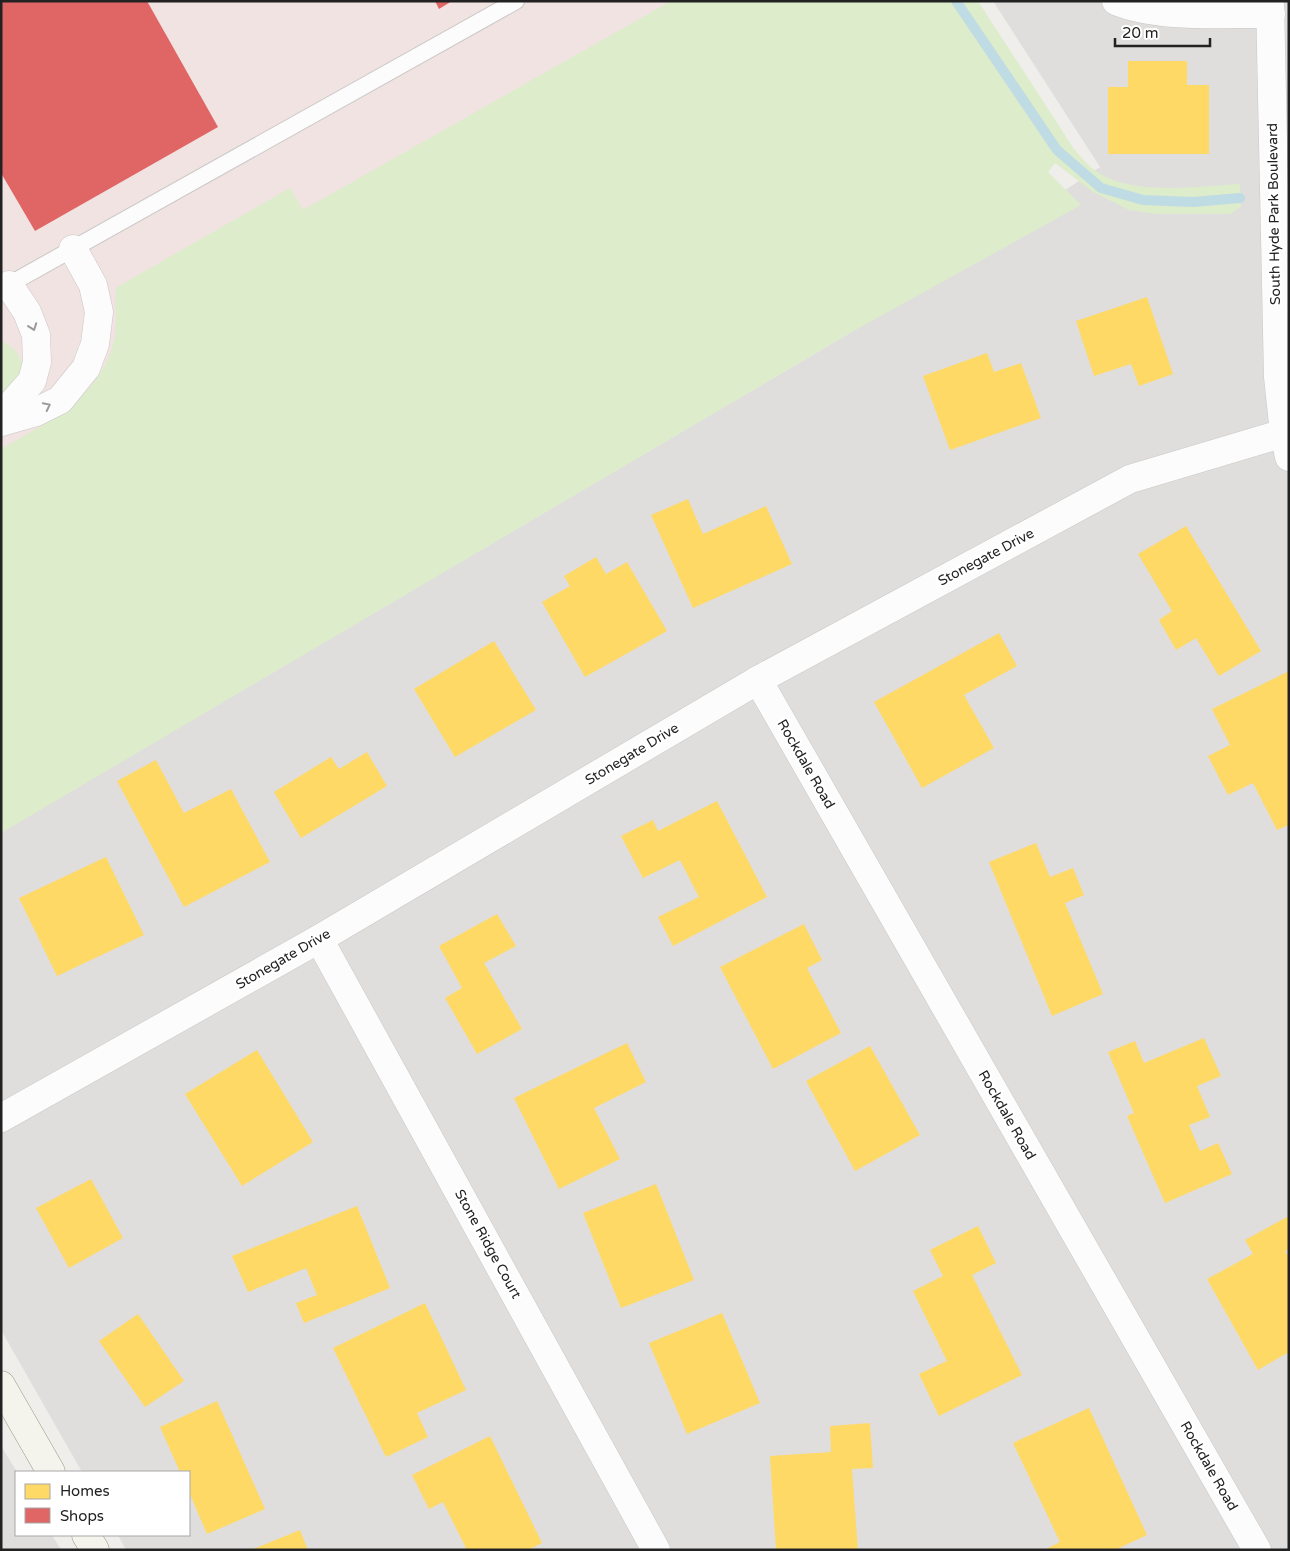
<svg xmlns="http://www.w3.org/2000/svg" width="1290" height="1551" viewBox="0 0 1290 1551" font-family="'Varela Round',sans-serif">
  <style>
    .residential { fill: #dfdedc }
    .commercial { fill: #f1e3e1 }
    .grass { fill: #ddeccb }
    .homes { fill: #ffd966 }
    .shops { fill: #e06666 }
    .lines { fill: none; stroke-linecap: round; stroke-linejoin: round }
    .stream { stroke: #bfdbe3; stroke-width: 10 }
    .lane-casing { stroke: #c9c8c7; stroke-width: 18 }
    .street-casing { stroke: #c9c8c7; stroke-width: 29 }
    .secondary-casing { stroke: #999a82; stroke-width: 29 }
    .lane { stroke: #fdfcfc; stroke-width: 16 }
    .street { stroke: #fdfcfc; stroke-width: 28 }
    .secondary { stroke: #f4f4ed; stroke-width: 28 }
    .oneway { stroke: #9a9a9a }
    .labels { text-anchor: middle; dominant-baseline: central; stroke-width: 5; stroke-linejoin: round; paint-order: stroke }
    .street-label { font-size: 14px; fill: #222; stroke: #fff }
  </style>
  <rect width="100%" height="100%" fill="#f0eeeb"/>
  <!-- residential -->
  <g class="residential">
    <polygon points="993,1 1289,1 1289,1550 126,1550 118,1535 189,1535 189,1472 82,1472 1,1330 1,832 850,333 1100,167"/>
    <polygon points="1,1446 17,1472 16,1535 52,1535 61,1550 1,1550"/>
  </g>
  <!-- commercial -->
  <polygon class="commercial" points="1,1 782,1 1,455"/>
  <!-- grass -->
  <g class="grass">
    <path d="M671 1H978L1074 149C1082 158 1089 167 1099 173 1135 196 1198 186 1240 184L1241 207 1230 214H1156L1129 210 1093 192 1055 163 1048 172 1081 205 850 333 1 833V449C49 421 103 397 115 336 118 320 113 303 117 287L290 188 303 210Z"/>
    <path d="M1 341C15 346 27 362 21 377 18 385 7 392 1 398Z"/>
  </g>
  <!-- homes -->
  <g class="homes">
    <polygon points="1128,61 1187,61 1187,85 1209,85 1209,154 1108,154 1108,87 1128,87"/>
    <polygon points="1147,297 1173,374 1139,386 1131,364 1094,376 1076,321"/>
    <polygon points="987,353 994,372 1021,363 1041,418 950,450 923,376"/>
    <polygon points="688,499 703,534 766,506 792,564 693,608 651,515"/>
    <polygon points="1186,526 1261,651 1219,676 1196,638 1176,650 1159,620 1172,611 1138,554"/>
    <polygon points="596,557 606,574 627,562 667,631 585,677 542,602 570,586 564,576"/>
    <polygon points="999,633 1017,666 964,695 994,748 922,788 874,702"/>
    <polygon points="494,641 536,710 455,757 414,689"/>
    <polygon points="1289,671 1289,825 1277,830 1253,783 1228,795 1208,756 1230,745 1212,709"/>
    <polygon points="367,752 387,786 301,838 274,792 331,757 339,769"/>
    <polygon points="156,760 184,813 231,789 270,862 184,907 117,781"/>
    <polygon points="717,801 767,897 673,946 658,917 699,897 680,860 643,878 621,836 653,820 658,831"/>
    <polygon points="1036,843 1050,877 1073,868 1084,895 1065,903 1103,994 1052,1016 989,862"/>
    <polygon points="106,857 144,935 57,976 19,898"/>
    <polygon points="497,914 516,946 484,963 522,1029 477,1054 445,998 462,988 439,946"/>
    <polygon points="804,924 822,960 807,968 841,1033 773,1069 720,967"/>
    <polygon points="1204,1038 1221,1076 1197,1086 1210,1117 1189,1125 1200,1151 1218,1143 1232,1174 1165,1203 1127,1116 1134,1113 1108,1052 1135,1041 1144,1063"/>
    <polygon points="627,1043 646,1082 594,1108 620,1159 559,1189 514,1098"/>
    <polygon points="870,1046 920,1135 855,1171 806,1081"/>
    <polygon points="257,1050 313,1142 242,1186 185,1094"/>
    <polygon points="91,1179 123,1238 69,1268 36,1208"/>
    <polygon points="656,1184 694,1280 621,1308 583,1213"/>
    <polygon points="357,1206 390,1288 304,1323 296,1303 317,1295 306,1268 248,1292 232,1256"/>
    <polygon points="1289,1216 1289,1249 1285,1251 1289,1258 1289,1352 1258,1370 1207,1279 1253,1254 1245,1240"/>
    <polygon points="978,1226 996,1263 972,1275 1022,1375 939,1416 919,1374 947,1361 913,1291 943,1276 930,1250"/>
    <polygon points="425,1303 466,1390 417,1413 428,1437 386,1457 333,1348"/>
    <polygon points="722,1313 760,1403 687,1434 649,1343"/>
    <polygon points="138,1314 184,1381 145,1407 99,1341"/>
    <polygon points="217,1401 265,1509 207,1534 189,1492 189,1472 180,1472 160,1427"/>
    <polygon points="1089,1408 1147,1535 1115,1550 1044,1550 1060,1542 1013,1443"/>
    <polygon points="870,1423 873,1468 852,1469 858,1550 776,1550 770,1456 831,1452 830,1426"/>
    <polygon points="490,1436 542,1543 528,1550 463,1550 466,1548 443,1502 429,1509 412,1475"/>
    <polygon points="300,1530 308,1550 251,1550"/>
  </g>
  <!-- shops -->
  <g class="shops">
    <polygon points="1,1 147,1 218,127 35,231 1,173"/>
    <polygon points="435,1 452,1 439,9"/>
  </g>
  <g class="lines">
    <!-- stream -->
    <polyline class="stream" points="956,1 1057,150 1101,188 1143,200 1193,202 1240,198"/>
    <defs>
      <polyline id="lane" points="1,289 516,1"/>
      <g id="street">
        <path d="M1116 1C1159 19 1224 13 1271 14"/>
        <polyline points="1270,1 1278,377 1284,433 1289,457"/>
        <polyline points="1,416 32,381 37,362 36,335 27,312 9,285"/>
        <polyline points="1,422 36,412 60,400 86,368 95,344 99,312 93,285 73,249"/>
        <polyline points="758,680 1257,1550"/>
        <polyline points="319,939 656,1550"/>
        <polyline points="1,1118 319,939 758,680 1130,479 1284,433"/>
      </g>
      <g id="secondary">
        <polyline points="1,1385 51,1472"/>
        <polyline points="86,1535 95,1550"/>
      </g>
    </defs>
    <!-- lane casing -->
    <use href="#lane" class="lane-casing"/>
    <!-- street casing -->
    <use href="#street" class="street-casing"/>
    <!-- secondary casing -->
    <use href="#secondary" class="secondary-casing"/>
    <!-- lane -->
    <use href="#lane" class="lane"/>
    <!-- street -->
    <use href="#street" class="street"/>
    <!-- secondary -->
    <use href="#secondary" class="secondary"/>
  </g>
  <!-- one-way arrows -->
  <defs><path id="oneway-chevron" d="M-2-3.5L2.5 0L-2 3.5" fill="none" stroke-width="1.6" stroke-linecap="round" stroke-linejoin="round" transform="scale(1.25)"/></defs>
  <g class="oneway">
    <use href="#oneway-chevron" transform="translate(33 327) rotate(70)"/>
    <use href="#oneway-chevron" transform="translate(47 406) rotate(-26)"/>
  </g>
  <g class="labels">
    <!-- street labels -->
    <g class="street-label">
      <text transform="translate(1274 214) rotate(-91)">South Hyde Park Boulevard</text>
      <text transform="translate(986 557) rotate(-28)">Stonegate Drive</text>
      <text transform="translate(632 754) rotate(-31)">Stonegate Drive</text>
      <text transform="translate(806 764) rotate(60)">Rockdale Road</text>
      <text transform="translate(283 959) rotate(-30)">Stonegate Drive</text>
      <text transform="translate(1007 1115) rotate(60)">Rockdale Road</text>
      <text transform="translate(488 1244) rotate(61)">Stone Ridge Court</text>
      <text transform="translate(1209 1466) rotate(60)">Rockdale Road</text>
    </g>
  </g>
  <!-- border -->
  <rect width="1290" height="1551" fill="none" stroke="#222222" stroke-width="5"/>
  <!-- legend -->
  <rect x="15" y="1471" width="175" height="65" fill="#ffffff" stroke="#a7a7a7"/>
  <rect x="25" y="1484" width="25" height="15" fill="#ffd966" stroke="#a7a7a7"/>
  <text x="60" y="1496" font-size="15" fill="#222222">Homes</text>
  <rect x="25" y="1508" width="25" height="15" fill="#e06666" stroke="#a7a7a7"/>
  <text x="60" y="1521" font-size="15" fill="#222222">Shops</text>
  <!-- scale -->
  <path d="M1115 38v8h95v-8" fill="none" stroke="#222222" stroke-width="2.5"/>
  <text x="1122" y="38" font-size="15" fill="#222222" stroke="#ffffff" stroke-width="4" paint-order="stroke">20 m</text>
</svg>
